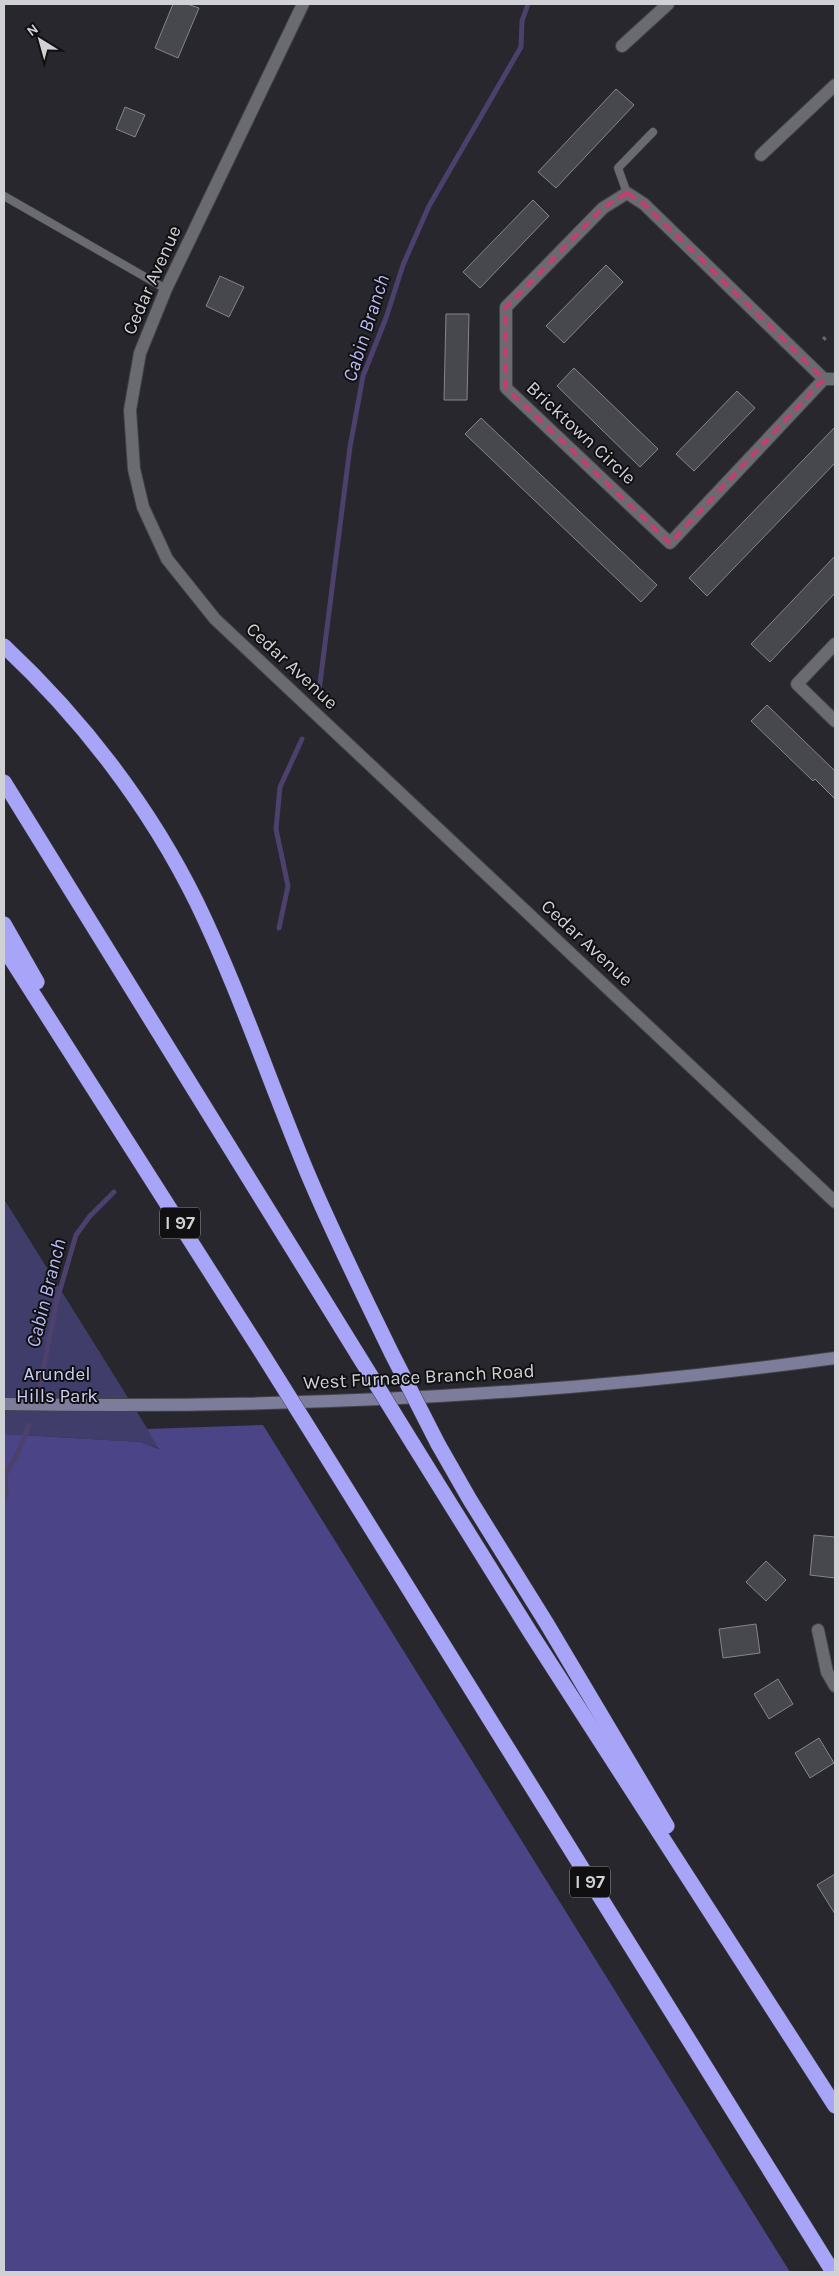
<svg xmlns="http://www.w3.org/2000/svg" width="839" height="2276" viewBox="0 0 839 2276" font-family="Karla,sans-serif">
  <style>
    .green { fill: #403d6b }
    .forest { fill: #4b4587 }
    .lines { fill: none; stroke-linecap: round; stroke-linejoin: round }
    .stream { stroke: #4c406c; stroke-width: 5 }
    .building { fill: #47474e; stroke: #85858c }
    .service-casing { stroke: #424247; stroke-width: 9 }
    .minor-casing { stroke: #424247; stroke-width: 14 }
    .secondary-casing { stroke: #424247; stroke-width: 14 }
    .motorway-casing { stroke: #424247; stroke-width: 16 }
    .path { stroke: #67676c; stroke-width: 3; stroke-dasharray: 4 4; stroke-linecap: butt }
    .service { stroke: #6a6a71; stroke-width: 8 }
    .minor { stroke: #6a6a71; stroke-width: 12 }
    .secondary { stroke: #7d7c9a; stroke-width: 12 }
    .motorway { stroke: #a8a5f8; stroke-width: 15 }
    .motorway-bridge-casing { stroke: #424247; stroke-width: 16; stroke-linecap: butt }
    .motorway-bridge { stroke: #a8a5f8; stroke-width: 15 }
    .marked { fill: none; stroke: #c53d73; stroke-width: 4; stroke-dasharray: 10 6; stroke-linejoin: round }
    .labels { text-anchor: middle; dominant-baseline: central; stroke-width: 4; stroke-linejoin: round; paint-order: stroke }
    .shield { fill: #101013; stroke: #96979a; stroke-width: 1 }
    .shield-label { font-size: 18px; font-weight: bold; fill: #d0d1d4 }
    .street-label { font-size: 19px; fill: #d0d1d4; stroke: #101013 }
    .park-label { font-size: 19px; fill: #cdcdf5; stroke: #101013 }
    .water-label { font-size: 20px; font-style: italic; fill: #b9b9f4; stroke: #101013 }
  </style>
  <rect width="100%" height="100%" fill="#27272d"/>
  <!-- green -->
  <polygon class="green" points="4,1199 160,1449 141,1442 4,1434"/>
  <!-- forest -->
  <polygon class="forest" points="263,1425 790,2272 4,2272 4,1434 141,1442 159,1449 147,1429"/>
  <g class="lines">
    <!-- stream -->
    <g class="stream">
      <polyline points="319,691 350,447 363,376 386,318 403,265 429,206 521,47 522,21 528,4"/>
      <polyline points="279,928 288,886 276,829 280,787 302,739"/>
      <polyline points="40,1385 57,1300 76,1235 90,1216 114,1192"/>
      <polyline points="4,1500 6,1494 5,1475 16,1457 29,1425"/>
    </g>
  </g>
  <!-- building -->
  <g class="building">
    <polygon points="173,4 187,4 199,8 178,58 155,48"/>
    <polygon points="616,89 634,105 556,188 538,172"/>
    <polygon points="125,107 145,115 135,137 116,129"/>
    <polygon points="533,200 549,216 480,288 463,272"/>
    <polygon points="606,265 623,282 564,343 546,326"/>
    <polygon points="220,276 244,287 229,317 206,306"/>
    <polygon points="446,314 469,314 467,400 444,400"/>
    <polygon points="574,368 658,449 640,467 557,386"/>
    <polygon points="737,391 755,408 694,471 676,454"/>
    <polygon points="481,418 657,585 641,602 465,434"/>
    <polygon points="835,427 835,463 707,596 689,578"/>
    <polygon points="835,556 835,593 770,662 751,644"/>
    <polygon points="767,705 835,771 835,799 815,779 813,781 751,721"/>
    <polygon points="814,1535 835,1537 835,1578 810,1575"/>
    <polygon points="766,1561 786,1580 766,1601 746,1582"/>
    <polygon points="756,1624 760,1653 723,1658 719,1629"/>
    <polygon points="778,1679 793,1704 769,1719 754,1694"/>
    <polygon points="819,1738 834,1763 810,1778 795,1753"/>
    <polygon points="835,1874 835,1914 817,1885"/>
  </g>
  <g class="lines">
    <defs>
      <g id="service">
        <polyline points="627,193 618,168 653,132"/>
        <polyline points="4,196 166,289"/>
      </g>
      <g id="minor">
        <polyline points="303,4 166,289 140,353 130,410 134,469 143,507 167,559 215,619 835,1202"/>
        <polyline points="622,46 668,4"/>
        <polyline points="761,155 835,85"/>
        <polyline points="824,379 644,204 627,193 603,208 506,307 506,388 670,543 824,379 835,379"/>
        <polyline points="835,644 797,684 835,721"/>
        <polyline points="818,1630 827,1672 835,1686"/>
      </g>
      <path id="secondary" d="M4 1404C282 1409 560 1396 835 1358"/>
      <g id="motorway">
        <path d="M4 646C82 719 150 807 197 903 239 990 270 1083 307 1172 333 1234 363 1294 392 1354"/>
        <polyline points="4,782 358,1355"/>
        <polyline points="4,924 37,982"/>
        <polyline points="4,948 265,1358"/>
        <polyline points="413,1444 530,1632 835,2106"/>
        <polyline points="438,1444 470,1500 547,1624 667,1826"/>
        <polyline points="320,1446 833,2272"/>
      </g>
    </defs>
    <!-- service casing -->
    <use href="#service" class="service-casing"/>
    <!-- minor casing -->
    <use href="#minor" class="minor-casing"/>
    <!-- secondary casing -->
    <use href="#secondary" class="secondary-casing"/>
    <!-- motorway casing -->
    <use href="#motorway" class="motorway-casing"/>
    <!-- path -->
    <polyline class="path" points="823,337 827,341"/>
    <!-- service -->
    <use href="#service" class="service"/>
    <!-- minor -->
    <use href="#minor" class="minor"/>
    <!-- secondary -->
    <use href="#secondary" class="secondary"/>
    <!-- motorway -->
    <use href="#motorway" class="motorway"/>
    <defs>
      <g id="motorway-bridge">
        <polyline points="392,1354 438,1444"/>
        <polyline points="358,1355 413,1444"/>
        <polyline points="265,1358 320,1446"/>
      </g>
    </defs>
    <!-- motorway-bridge casing -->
    <use href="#motorway-bridge" class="motorway-bridge-casing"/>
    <!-- motorway-bridge -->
    <use href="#motorway-bridge" class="motorway-bridge"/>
  </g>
  <!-- marked area -->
  <path class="marked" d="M627 193 644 204 824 379 670 543 506 388V307L603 208Z"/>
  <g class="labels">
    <!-- shield labels -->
    <g class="shield">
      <rect x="160" y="1207.5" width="40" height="31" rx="4"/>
      <rect x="570" y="1866.5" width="40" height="31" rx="4"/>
    </g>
    <g class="shield-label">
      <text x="180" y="1223">I 97</text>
      <text x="590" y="1882">I 97</text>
    </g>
    <!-- street labels -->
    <g class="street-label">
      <text transform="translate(152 280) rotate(-66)">Cedar Avenue</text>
      <text transform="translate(581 433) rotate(43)">Bricktown Circle</text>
      <text transform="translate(292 666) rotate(43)">Cedar Avenue</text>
      <text transform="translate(587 943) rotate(43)">Cedar Avenue</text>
      <text transform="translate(419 1377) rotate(-3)">West Furnace Branch Road</text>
    </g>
    <!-- park labels -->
    <g class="park-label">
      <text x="57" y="1374">Arundel<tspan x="57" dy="22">Hills Park</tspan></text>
    </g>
    <!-- water labels -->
    <g class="water-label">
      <text transform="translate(366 328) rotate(-72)">Cabin Branch</text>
      <text transform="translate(46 1293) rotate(-76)">Cabin Branch</text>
    </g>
  </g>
  <!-- border -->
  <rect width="839" height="2276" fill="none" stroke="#d0d1d4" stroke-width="10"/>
  <!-- north arrow -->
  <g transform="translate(40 40) rotate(323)" stroke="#101013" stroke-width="4" paint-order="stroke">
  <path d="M0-4L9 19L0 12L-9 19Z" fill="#d0d1d4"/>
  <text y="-8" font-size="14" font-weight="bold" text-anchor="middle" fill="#d0d1d4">N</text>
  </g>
</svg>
